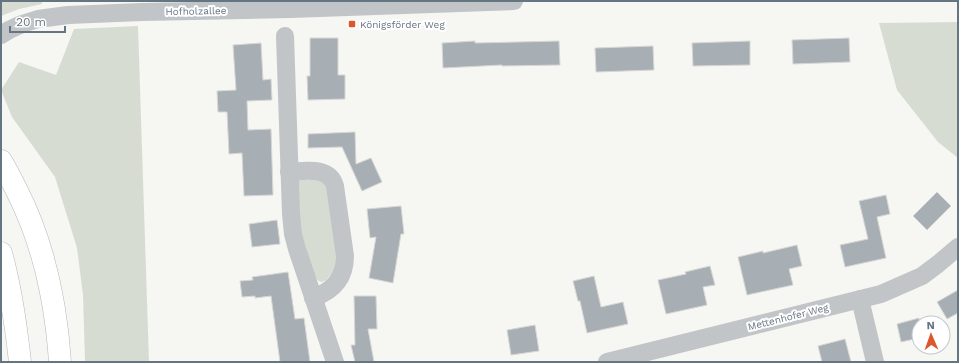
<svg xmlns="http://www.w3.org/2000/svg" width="959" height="363" viewBox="0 0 959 363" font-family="'Work Sans',sans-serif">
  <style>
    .green { fill: #d7dcd3 }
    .building { fill: #a8afb4; stroke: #d7d7d5 }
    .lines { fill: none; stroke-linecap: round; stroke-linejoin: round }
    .highway-casing { stroke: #b4b7ba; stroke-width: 23 }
    .minor { stroke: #c1c5c8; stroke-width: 18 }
    .highway { stroke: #fff; stroke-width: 22 }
    .poi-dot { fill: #dc582c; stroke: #fff; stroke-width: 1.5 }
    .labels { text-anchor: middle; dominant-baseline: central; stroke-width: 4; stroke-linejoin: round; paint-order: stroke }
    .street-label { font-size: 10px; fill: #667582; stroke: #fff }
    .poi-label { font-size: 10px; fill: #667582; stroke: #fff; text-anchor: start }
  </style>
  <rect width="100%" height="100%" fill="#f6f6f2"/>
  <!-- green -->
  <g class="green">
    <polygon points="1,1 42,1 42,4 19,9 1,16"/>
    <polygon points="958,22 958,158 938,142 897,90 879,23"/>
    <polygon points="138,26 149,362 85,362 83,295 77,248 55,177 12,117 1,90 19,62 56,75 74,29"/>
    <path d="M320 179 326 182 338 265 326 280 322 282C316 281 315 276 312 271L299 223 297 183 299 180Z"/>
  </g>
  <!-- building -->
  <g class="building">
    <polygon points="310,38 338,38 338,75 345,75 345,99 308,100 307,76 310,76"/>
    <polygon points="849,38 850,62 793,64 792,40"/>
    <polygon points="475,41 475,43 559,41 560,65 502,66 502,65 443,68 442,43"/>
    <polygon points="750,41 750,65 693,66 692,43"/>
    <polygon points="261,43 263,80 271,79 272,100 247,101 248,130 271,129 273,195 244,196 242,153 229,154 227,112 218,112 217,91 236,90 233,45"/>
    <polygon points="653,46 654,70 596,72 595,48"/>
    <polygon points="355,132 356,164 371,158 382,182 362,191 342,147 308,148 308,134"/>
    <polygon points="937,192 951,206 927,230 913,216"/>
    <polygon points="886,195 890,214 877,217 886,258 845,267 840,245 868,239 859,201"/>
    <polygon points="401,206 404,234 401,234 393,283 369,278 376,237 370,238 367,209"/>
    <polygon points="277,220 280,244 252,247 249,224"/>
    <polygon points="797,245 802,266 789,269 793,285 747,295 738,257 763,251 763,253"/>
    <polygon points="710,266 715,285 703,287 707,305 666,314 658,280 686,274 685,272"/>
    <polygon points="288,272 295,319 304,318 310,362 280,362 271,296 255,298 255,296 242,297 240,281 253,280 252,277"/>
    <polygon points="594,276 601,307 623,302 628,324 587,333 580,301 578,301 573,281"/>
    <polygon points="958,290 958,313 947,319 937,302"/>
    <polygon points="354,296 376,296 377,329 368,329 374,362 355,362 351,345 355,345"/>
    <polygon points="919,318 919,338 901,342 897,324"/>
    <polygon points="535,325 539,351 511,355 507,330"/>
    <polygon points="845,339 851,362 822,362 818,346"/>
  </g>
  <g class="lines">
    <defs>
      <g id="highway">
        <path d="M1 161C7 171 12 181 17 191 44 244 56 302 60 362"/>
        <path d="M1 253C11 289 16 325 20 362"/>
      </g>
    </defs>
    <!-- highway casing -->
    <use href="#highway" class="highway-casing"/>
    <!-- minor -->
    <g class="minor">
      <polyline points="1,35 9,30 22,24 38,19 68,15 142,12 291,9 514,1"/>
      <polyline points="285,36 291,214 293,234 297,249 335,362"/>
      <path d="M289 172C305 171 329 166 335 186L345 256C345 278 333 291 313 298"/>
      <polyline points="860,299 875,362"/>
      <polyline points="607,362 881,294 922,276 938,264 958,247"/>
    </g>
    <!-- highway -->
    <use href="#highway" class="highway"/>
  </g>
  <!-- markers -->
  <rect class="poi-dot" x="348" y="20" width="8" height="8" rx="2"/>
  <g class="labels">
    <!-- street labels -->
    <g class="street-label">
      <text transform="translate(196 11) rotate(-1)">Hofholzallee</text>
      <text transform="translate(788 317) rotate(-14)">Mettenhofer Weg</text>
    </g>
    <!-- poi labels -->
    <g class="poi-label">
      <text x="360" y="24">Königsförder Weg</text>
    </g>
  </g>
  <!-- border -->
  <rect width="959" height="363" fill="none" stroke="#667582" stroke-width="4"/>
  <!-- north arrow -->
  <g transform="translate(931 335) rotate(358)"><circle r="19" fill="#ffffff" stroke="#c2c8cd"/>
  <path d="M0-3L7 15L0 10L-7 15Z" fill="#dc582c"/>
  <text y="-6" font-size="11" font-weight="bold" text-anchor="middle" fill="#667582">N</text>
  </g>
  <!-- scale -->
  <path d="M10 26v6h55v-6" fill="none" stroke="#667582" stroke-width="2"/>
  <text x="16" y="26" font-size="12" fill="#667582" stroke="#ffffff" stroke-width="3" paint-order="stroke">20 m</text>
</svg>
